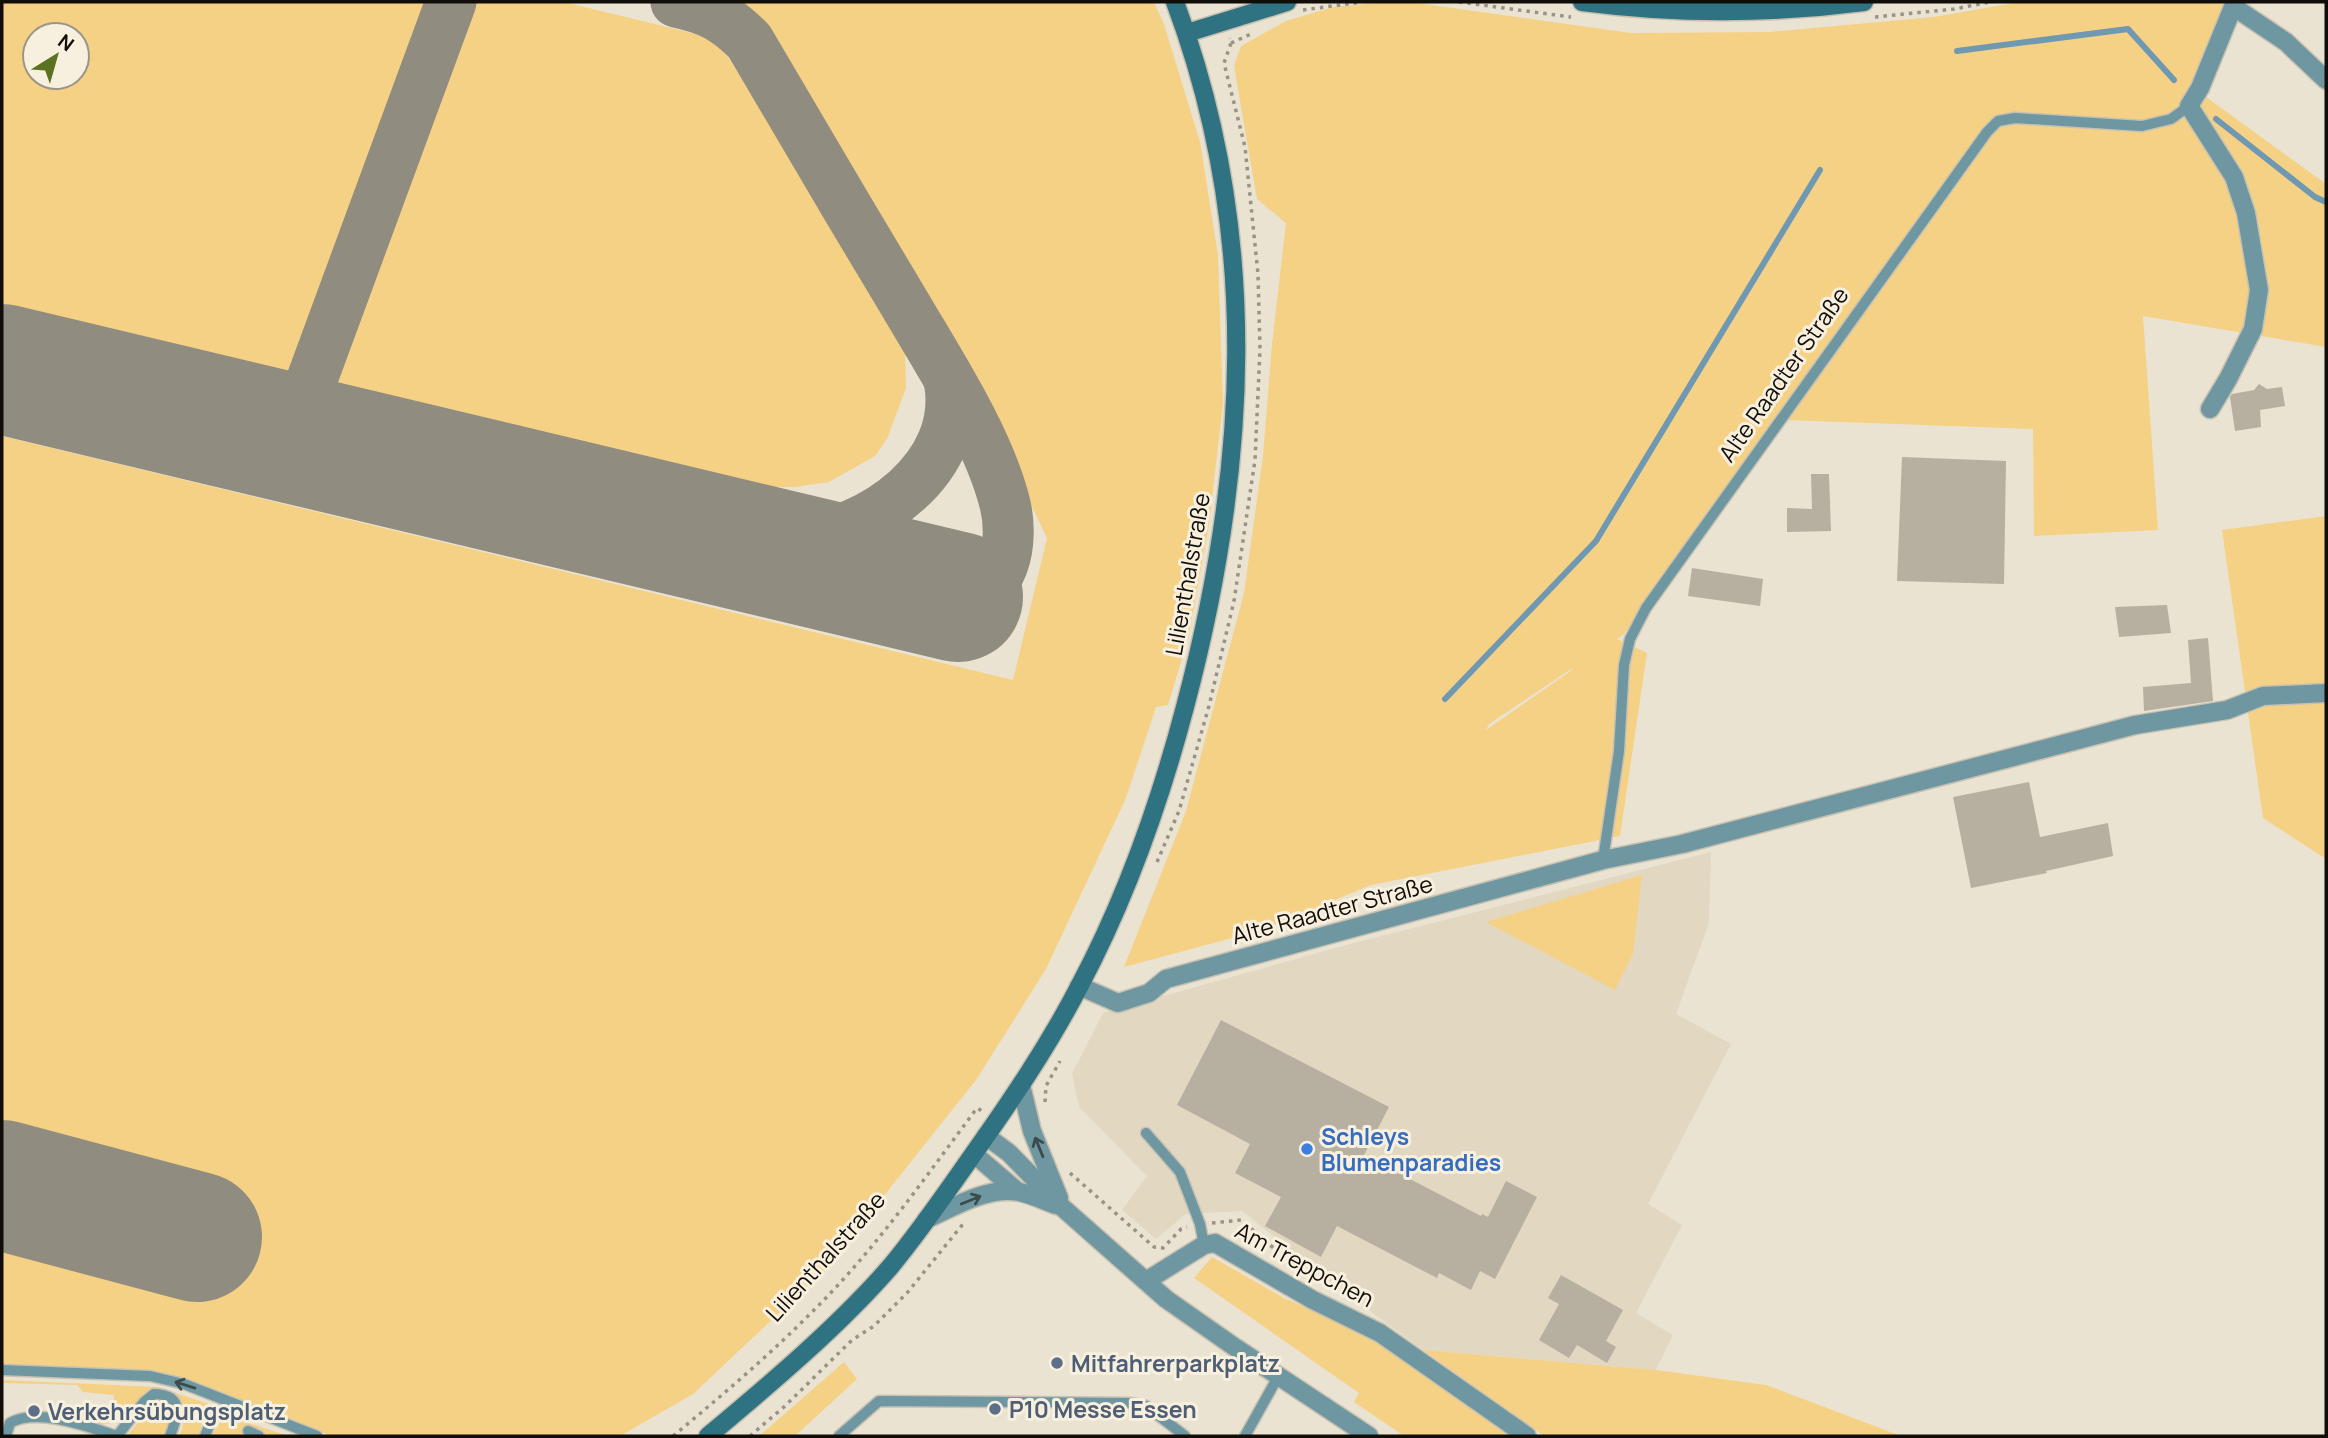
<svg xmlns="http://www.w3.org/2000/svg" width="2328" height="1438" viewBox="0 0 2328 1438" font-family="Manrope,sans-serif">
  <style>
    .built { fill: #e2d7c0 }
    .green { fill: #f5d185; fill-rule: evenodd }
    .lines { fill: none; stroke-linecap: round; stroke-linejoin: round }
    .stream { stroke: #6f98b2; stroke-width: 6 }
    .taxiway { stroke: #918c80; stroke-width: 51 }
    .runway { stroke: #918c80; stroke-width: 130 }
    .building { fill: #b7afa0 }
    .lane-casing { stroke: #c7c1b2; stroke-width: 13 }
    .street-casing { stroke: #c7c1b2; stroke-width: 21 }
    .secondary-casing { stroke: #c7c1b2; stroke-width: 21 }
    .path { stroke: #989386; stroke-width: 3.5; stroke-dasharray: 3.5 5; stroke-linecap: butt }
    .lane { stroke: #6e97a1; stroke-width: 10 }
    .street { stroke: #6e97a1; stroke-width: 18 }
    .secondary { stroke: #2f7281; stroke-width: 18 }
    .oneway { stroke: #3b4c4d }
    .shop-dot { fill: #3f7fe0; stroke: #f8f0df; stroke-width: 2.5 }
    .service-dot { fill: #5c6f8a; stroke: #f8f0df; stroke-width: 2.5 }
    .labels { text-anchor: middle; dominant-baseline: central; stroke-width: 6; stroke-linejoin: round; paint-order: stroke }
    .street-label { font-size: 23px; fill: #110e09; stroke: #f8f0df }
    .shop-label { font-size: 23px; font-weight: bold; fill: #366cbe; stroke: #f8f0df; text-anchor: start }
    .service-label { font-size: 23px; font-weight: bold; fill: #4e5e75; stroke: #f8f0df; text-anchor: start }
  </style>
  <rect width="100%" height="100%" fill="#eae3d2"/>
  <!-- built -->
  <polygon class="built" points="1711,852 1709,923 1676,1014 1731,1044 1648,1204 1682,1225 1636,1313 1673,1335 1656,1370 1423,1350 1332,1283 1242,1211 1186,1214 1156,1239 1122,1210 1147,1176 1079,1107 1072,1074 1103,1013 1350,944"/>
  <!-- green -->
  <g class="green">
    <path d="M2 2H564L704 36 725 52 891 318 905 351 906 388 887 439 875 456 829 482 795 487H761L2 303ZM35 35H77V77H35Z"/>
    <polygon points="734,2 1154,2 1164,24 1200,142 1218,255 1223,403 1209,525 1188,639 1168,705 1156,707 1126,798 1046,969 976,1080 824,1271 693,1394 620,1436 332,1436 186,1383 2,1368 2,436 1013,680 1047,538 941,318 764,27"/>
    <path d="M1388 2H1410L1631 33 1770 32 1934 17 2019 2H2228L2202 94 2326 184V347L2143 316 2158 530 2034 536 2033 429 1786 420 1952 187 1624 634 1617 639 1647 653 1620 836 1371 885 1266 929 1124 967 1186 811 1244 593 1263 456 1272 344 1286 223 1257 199 1234 66 1241 46 1286 21 1333 7ZM1571 669 1572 670 1486 730 1489 724Z"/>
    <polygon points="2326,516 2326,859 2263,818 2222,530"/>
    <polygon points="1642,875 1633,954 1615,990 1486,922"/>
    <polygon points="1212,1257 1284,1298 1370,1335 1511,1436 1404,1436 1354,1402 1359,1393 1194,1278"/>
    <polygon points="1423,1350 1656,1370 1766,1385 1901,1436 1544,1436"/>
    <polygon points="844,1362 857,1379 795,1436 759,1436"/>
    <path d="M2 1380 158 1387 215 1406 204 1417 198 1436H179C189 1416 182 1402 165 1391 132 1416 109 1438 67 1413V1408L83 1406V1420L112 1423 114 1395 83 1392 77 1385 2 1383Z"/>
    <path d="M158 1404 168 1407C172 1418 170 1426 165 1436H127L150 1408Z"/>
    <polygon points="236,1419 289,1436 269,1436 248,1428 243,1433 244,1436 212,1436 220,1422"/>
  </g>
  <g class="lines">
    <!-- stream -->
    <g class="stream">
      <polyline points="1957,51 2128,29 2174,80"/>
      <polyline points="2216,119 2315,197 2326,202"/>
      <polyline points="1445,699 1596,541 1820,170"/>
    </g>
    <!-- taxiway -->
    <g class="taxiway">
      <path d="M676 2C709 9 725 17 749 41 801 130 853 218 906 306 940 364 989 439 1005 504 1014 540 1006 598 958 597"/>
      <polyline points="290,439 451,2"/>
      <path d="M677 530C715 536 755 544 795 540 871 533 966 468 949 380"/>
    </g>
    <!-- runway -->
    <g class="runway">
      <polyline points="2,369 958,597"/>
      <polyline points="2,1185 197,1237"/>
    </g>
  </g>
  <!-- building -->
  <g class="building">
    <polygon points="2259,384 2267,389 2282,387 2285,406 2260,410 2261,427 2235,431 2230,397 2232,394 2254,390"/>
    <polygon points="1902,457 2006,461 2004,584 1897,581"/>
    <polygon points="1811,474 1829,474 1831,531 1787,532 1787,508 1812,509"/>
    <polygon points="1692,568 1763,579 1760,606 1688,596"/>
    <polygon points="2167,605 2171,633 2119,637 2115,607"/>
    <polygon points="2208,638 2213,701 2144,711 2143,687 2191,683 2188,640"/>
    <polygon points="2029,782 2040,837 2108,823 2113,856 2046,871 2047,873 1971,888 1953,797"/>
    <polygon points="1221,1020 1389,1107 1364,1155 1481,1216 1482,1214 1488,1217 1506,1181 1537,1197 1495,1279 1480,1271 1471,1290 1439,1273 1437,1278 1337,1226 1321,1257 1265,1226 1281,1197 1235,1173 1250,1144 1177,1105"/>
    <polygon points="1561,1275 1623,1310 1606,1341 1616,1347 1607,1363 1577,1345 1569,1358 1539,1340 1559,1304 1548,1298"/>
  </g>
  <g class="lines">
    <defs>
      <g id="lane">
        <polyline points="1603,860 1619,751 1624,665 1630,639 1646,608 1987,132 1998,121 2015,118 2142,126 2171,119 2189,106"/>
        <polyline points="1146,1133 1180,1172 1200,1224 1204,1245"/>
        <polyline points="2,1370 150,1376 184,1384 317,1436"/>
        <polyline points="248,1431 259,1436"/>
        <path d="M6 1436 10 1423C37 1407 89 1427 117 1436"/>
        <path d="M117 1436 144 1402 154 1394C185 1395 178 1416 170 1436"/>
        <path d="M205 1436C213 1416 214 1409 236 1405"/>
        <polyline points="839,1436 879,1401 1130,1403 1146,1406 1185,1436"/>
        <polyline points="1245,1436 1279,1375"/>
      </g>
      <g id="street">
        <polyline points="2234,7 2286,42 2326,80"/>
        <polyline points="2210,409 2228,379 2253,329 2259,290 2246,213 2234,177 2189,106 2200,88 2235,2"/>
        <polyline points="1079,986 1118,1003 1149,993 1166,979 1603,860 1682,844 2135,725 2227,710 2263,696 2326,693"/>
        <polyline points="1021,1085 1032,1131 1059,1198"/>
        <polyline points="986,1136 1009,1153 1063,1208 1166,1299 1236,1348 1369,1436"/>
        <polyline points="974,1154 1017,1191"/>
        <path d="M927 1219C954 1207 988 1186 1019 1192 1031 1194 1044 1201 1056 1205"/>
        <polyline points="1146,1281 1204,1245 1215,1243 1313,1300 1380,1333 1527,1436"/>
      </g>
      <g id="secondary">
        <path d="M1582 2C1674 14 1772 14 1864 2"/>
        <polyline points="1187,33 1287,2"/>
        <path d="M708 1436C769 1385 839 1326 891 1266 920 1231 946 1193 972 1156 1011 1101 1049 1045 1080 985 1126 898 1160 802 1185 707 1248 470 1262 235 1175 2"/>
      </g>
    </defs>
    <!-- lane casing -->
    <use href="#lane" class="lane-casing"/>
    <!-- street casing -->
    <use href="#street" class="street-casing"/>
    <!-- secondary casing -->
    <use href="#secondary" class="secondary-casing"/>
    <!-- path -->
    <g class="path">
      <polyline points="1459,2 1571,17"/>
      <polyline points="1303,10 1362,2"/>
      <polyline points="1875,17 1954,9 1990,2"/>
      <polyline points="1231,43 1251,34"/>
      <polyline points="1157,862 1179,811 1209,706 1234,601 1255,460 1260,349 1258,274 1245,147 1224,63 1231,43 1230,38"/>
      <polyline points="1045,1102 1046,1086 1060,1061"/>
      <polyline points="1070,1173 1154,1247 1163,1248 1181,1229 1187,1227"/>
      <polyline points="1212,1223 1241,1220 1298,1269"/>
      <path d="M673 1436C724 1394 774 1351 820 1304 879 1244 927 1175 977 1108L984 1112"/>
      <polyline points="750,1436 785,1406 852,1340 874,1326 907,1293 963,1224"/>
    </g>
    <!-- lane -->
    <use href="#lane" class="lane"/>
    <!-- street -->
    <use href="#street" class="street"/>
    <!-- secondary -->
    <use href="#secondary" class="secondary"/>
  </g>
  <!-- one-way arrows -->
  <defs><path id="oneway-shaft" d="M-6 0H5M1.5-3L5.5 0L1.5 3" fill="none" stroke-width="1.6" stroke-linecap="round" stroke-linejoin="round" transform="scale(1.75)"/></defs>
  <g class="oneway">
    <use href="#oneway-shaft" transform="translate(1039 1147) rotate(-112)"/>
    <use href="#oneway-shaft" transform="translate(971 1200) rotate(-22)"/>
    <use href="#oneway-shaft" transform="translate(185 1385) rotate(-163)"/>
  </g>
  <!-- markers -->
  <circle class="shop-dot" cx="1307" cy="1149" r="7"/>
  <g class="service-dot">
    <circle cx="1057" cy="1363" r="7"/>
    <circle cx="995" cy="1409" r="7"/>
    <circle cx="34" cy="1411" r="7"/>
  </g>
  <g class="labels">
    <!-- street labels -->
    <g class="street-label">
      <text transform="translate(1783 374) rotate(-55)">Alte Raadter Straße</text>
      <text transform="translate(1187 574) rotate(-80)">Lilienthalstraße</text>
      <text transform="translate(1332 909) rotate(-15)">Alte Raadter Straße</text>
      <text transform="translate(825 1256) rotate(-48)">Lilienthalstraße</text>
      <text transform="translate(1305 1264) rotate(28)">Am Treppchen</text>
    </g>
    <!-- shop labels -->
    <g class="shop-label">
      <text x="1321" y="1136">Schleys<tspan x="1321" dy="26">Blumenparadies</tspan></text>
    </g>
    <!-- service labels -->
    <g class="service-label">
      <text x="1071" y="1363">Mitfahrerparkplatz</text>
      <text x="1009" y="1409">P10 Messe Essen</text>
      <text x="48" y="1411">Verkehrsübungsplatz</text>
    </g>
  </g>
  <!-- border -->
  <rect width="2328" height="1438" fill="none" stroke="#110e09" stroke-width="7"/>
  <!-- north arrow -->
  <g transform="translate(56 56) rotate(37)"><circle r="33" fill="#f8f0df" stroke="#9c9689" stroke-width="2"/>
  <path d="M0-5L12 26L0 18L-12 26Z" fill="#5c7222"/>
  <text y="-10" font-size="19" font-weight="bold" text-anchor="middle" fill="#110e09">N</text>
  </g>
</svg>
